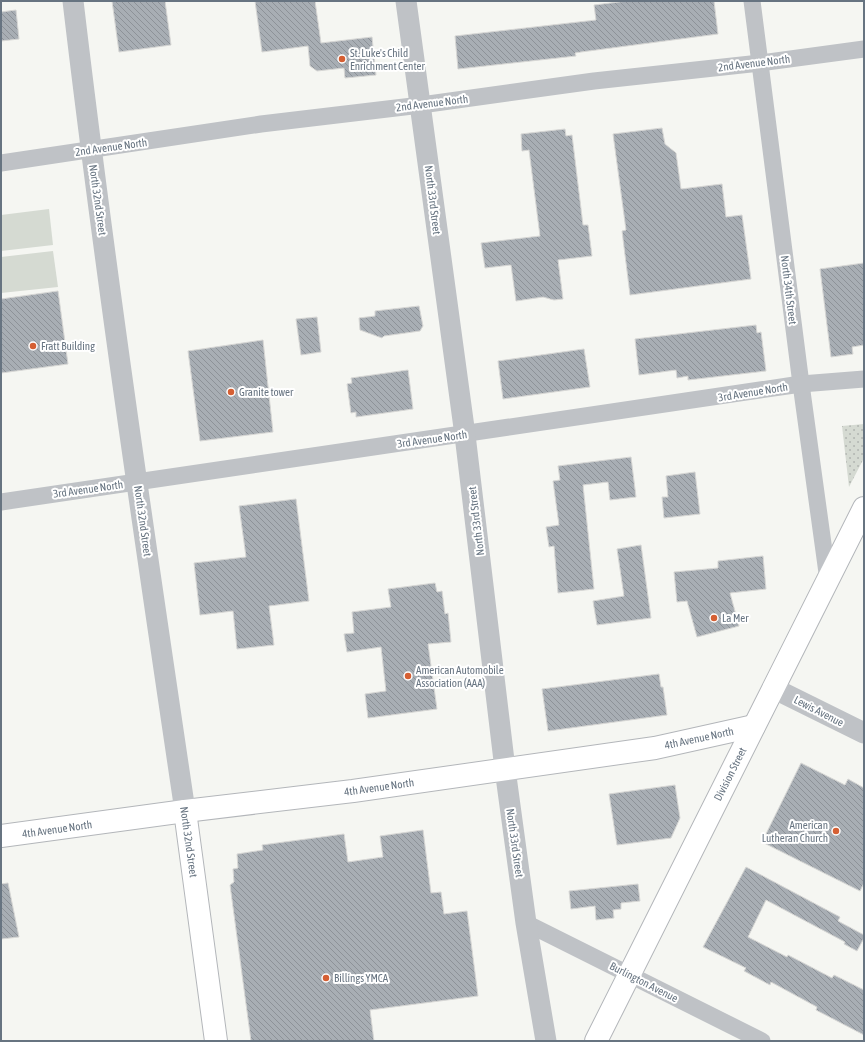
<svg xmlns="http://www.w3.org/2000/svg" width="865" height="1042" viewBox="0 0 865 1042" font-family="'Asap Condensed',sans-serif">
  <style>
    .grass { fill: #d5dad2 }
    .park { fill: url(#park-dots) }
    .building { fill: url(#building-back-hatch); stroke: #d7d7d5 }
    .lines { fill: none; stroke-linecap: round; stroke-linejoin: round }
    .primary-casing { stroke: #b3b6ba; stroke-width: 24 }
    .minor { stroke: #bfc2c6; stroke-width: 17 }
    .tertiary { stroke: #bfc2c6; stroke-width: 21 }
    .primary { stroke: #fff; stroke-width: 22 }
    .poi-dot { fill: #d55f33; stroke: #fff; stroke-width: 1.5 }
    .labels { text-anchor: middle; dominant-baseline: central; stroke-width: 4; stroke-linejoin: round; paint-order: stroke }
    .poi-label { font-size: 11px; fill: #677481; stroke: #fff; text-anchor: start }
    .street-label { font-size: 11px; fill: #677481; stroke: #fff }
  </style>
  <defs>
    <pattern id="park-dots" width="8" height="8" patternUnits="userSpaceOnUse"><rect width="8" height="8" fill="#d5dad2"/><path d="M2 2h.1M6 6h.1" fill="none" stroke="#b1b5b0" stroke-width="1.8" stroke-linecap="round"/></pattern>
    <pattern id="building-back-hatch" width="6" height="6" patternUnits="userSpaceOnUse"><rect width="6" height="6" fill="#a8aeb4"/><path d="M-1 5l2 2M0 0l6 6M5-1l2 2" fill="none" stroke="#8d9298"/></pattern>
  </defs>
  <rect width="100%" height="100%" fill="#f5f6f2"/>
  <!-- grass -->
  <g class="grass">
    <polygon points="49,209 53,245 1,251 1,215"/>
    <polygon points="53,251 58,287 1,293 1,257"/>
  </g>
  <!-- park -->
  <polygon class="park" points="864,424 864,458 849,487 842,426"/>
  <!-- building -->
  <g class="building">
    <polygon points="112,1 165,1 171,45 119,52"/>
    <polygon points="255,1 315,1 321,43 372,37 376,75 345,78 344,68 317,71 310,66 308,46 262,52"/>
    <polygon points="627,1 714,1 718,34 581,52 575,53 576,56 458,69 455,36 596,20 594,5"/>
    <polygon points="16,10 19,39 1,41 1,12"/>
    <polygon points="662,128 665,144 676,153 681,189 722,184 726,217 742,215 751,279 630,295 622,231 626,230 613,134"/>
    <polygon points="565,129 566,136 572,135 583,225 588,225 592,256 558,260 563,299 554,300 543,297 516,301 511,265 485,268 481,243 540,236 529,150 522,151 521,134"/>
    <polygon points="864,263 864,345 852,347 853,354 831,357 820,269"/>
    <polygon points="58,291 68,364 1,373 1,299"/>
    <polygon points="419,306 423,326 420,331 384,336 382,338 360,330 359,318 375,316 375,311"/>
    <polygon points="317,317 321,352 301,355 296,319"/>
    <polygon points="756,325 757,333 761,332 766,371 688,380 688,376 677,378 676,370 639,375 635,339"/>
    <polygon points="263,340 273,432 200,441 188,351"/>
    <polygon points="584,349 590,387 503,399 498,361"/>
    <polygon points="408,370 413,409 356,417 356,412 351,413 347,384 352,383 351,378"/>
    <polygon points="631,457 636,497 610,500 608,482 583,485 594,589 558,593 554,546 549,547 546,527 559,525 553,481 560,480 558,466"/>
    <polygon points="695,472 700,514 664,518 662,497 668,497 666,476"/>
    <polygon points="296,499 309,601 269,606 274,645 237,649 233,611 200,615 194,563 246,557 239,506"/>
    <polygon points="641,545 651,618 597,625 593,601 624,596 617,549"/>
    <polygon points="763,556 766,589 730,593 739,626 697,637 687,601 677,602 674,572 718,568 718,561"/>
    <polygon points="435,583 437,592 442,591 445,614 448,613 451,642 428,644 437,709 368,718 365,694 386,691 381,647 347,652 344,634 354,633 352,612 391,607 388,589"/>
    <polygon points="659,674 661,687 663,687 667,715 548,731 542,689"/>
    <polygon points="801,763 845,785 848,779 864,788 864,883 860,891 762,842"/>
    <polygon points="675,785 680,818 671,838 617,845 609,794"/>
    <polygon points="423,830 431,893 441,892 444,914 467,911 478,996 370,1010 374,1041 251,1041 230,885 234,882 233,869 238,868 237,854 263,850 262,845 344,834 348,862 383,857 380,836"/>
    <polygon points="746,867 840,917 838,921 864,935 864,938 857,951 844,944 845,942 766,900 748,937 787,957 788,955 832,978 834,975 864,990 864,1035 816,1010 817,1007 771,982 770,985 744,971 746,968 703,947"/>
    <polygon points="8,883 19,937 1,939 1,884"/>
    <polygon points="638,884 640,901 621,903 621,909 613,910 614,918 596,920 595,906 571,909 569,891"/>
  </g>
  <g class="lines">
    <defs>
      <g id="primary">
        <polyline points="185,811 216,1041"/>
        <polyline points="1,836 185,811 353,791 655,748 754,726"/>
        <polyline points="596,1041 864,508"/>
      </g>
    </defs>
    <!-- primary casing -->
    <use href="#primary" class="primary-casing"/>
    <!-- minor -->
    <g class="minor">
      <polyline points="752,1 801,384 828,580"/>
      <polyline points="1,163 261,124 421,105 594,81 760,63 864,49"/>
      <polyline points="1,502 801,384 864,379"/>
      <polyline points="526,923 762,1041"/>
    </g>
    <!-- tertiary -->
    <g class="tertiary">
      <path d="M73 1C105 272 145 541 185 811"/>
      <polyline points="406,1 465,435 505,769 526,923 546,1041"/>
      <polyline points="773,688 864,733"/>
    </g>
    <!-- primary -->
    <use href="#primary" class="primary"/>
  </g>
  <!-- markers -->
  <g class="poi-dot">
    <circle cx="342" cy="59" r="4"/>
    <circle cx="33" cy="346" r="4"/>
    <circle cx="231" cy="392" r="4"/>
    <circle cx="714" cy="618" r="4"/>
    <circle cx="408" cy="676" r="4"/>
    <circle cx="836" cy="831" r="4"/>
    <circle cx="326" cy="978" r="4"/>
  </g>
  <g class="labels">
    <!-- poi labels -->
    <g class="poi-label">
      <text x="350" y="53">St. Luke's Child<tspan x="350" dy="13">Enrichment Center</tspan></text>
      <text x="41" y="346">Fratt Building</text>
      <text x="239" y="392">Granite tower</text>
      <text x="722" y="618">La Mer</text>
      <text x="416" y="670">American Automobile<tspan x="416" dy="13">Association (AAA)</tspan></text>
      <text x="828" y="825" text-anchor="end">American<tspan x="828" dy="13">Lutheran Church</tspan></text>
      <text x="334" y="978">Billings YMCA</text>
    </g>
    <!-- street labels -->
    <g class="street-label">
      <text transform="translate(754 63) rotate(-7)">2nd Avenue North</text>
      <text transform="translate(432 103) rotate(-7)">2nd Avenue North</text>
      <text transform="translate(111 147) rotate(-8)">2nd Avenue North</text>
      <text transform="translate(98 200) rotate(82)">North 32nd Street</text>
      <text transform="translate(433 200) rotate(83)">North 33rd Street</text>
      <text transform="translate(789 290) rotate(83)">North 34th Street</text>
      <text transform="translate(753 392) rotate(-9)">3rd Avenue North</text>
      <text transform="translate(432 439) rotate(-8)">3rd Avenue North</text>
      <text transform="translate(88 489) rotate(-8)">3rd Avenue North</text>
      <text transform="translate(143 521) rotate(82)">North 32nd Street</text>
      <text transform="translate(476 521) rotate(-97)">North 33rd Street</text>
      <text transform="translate(819 711) rotate(27)">Lewis Avenue</text>
      <text transform="translate(699 738) rotate(-12)">4th Avenue North</text>
      <text transform="translate(730 774) rotate(-63)">Division Street</text>
      <text transform="translate(379 787) rotate(-8)">4th Avenue North</text>
      <text transform="translate(57 829) rotate(-8)">4th Avenue North</text>
      <text transform="translate(189 842) rotate(82)">North 32nd Street</text>
      <text transform="translate(515 843) rotate(82)">North 33rd Street</text>
      <text transform="translate(644 982) rotate(27)">Burlington Avenue</text>
    </g>
  </g>
  <!-- border -->
  <rect width="865" height="1042" fill="none" stroke="#677481" stroke-width="4"/>
</svg>
